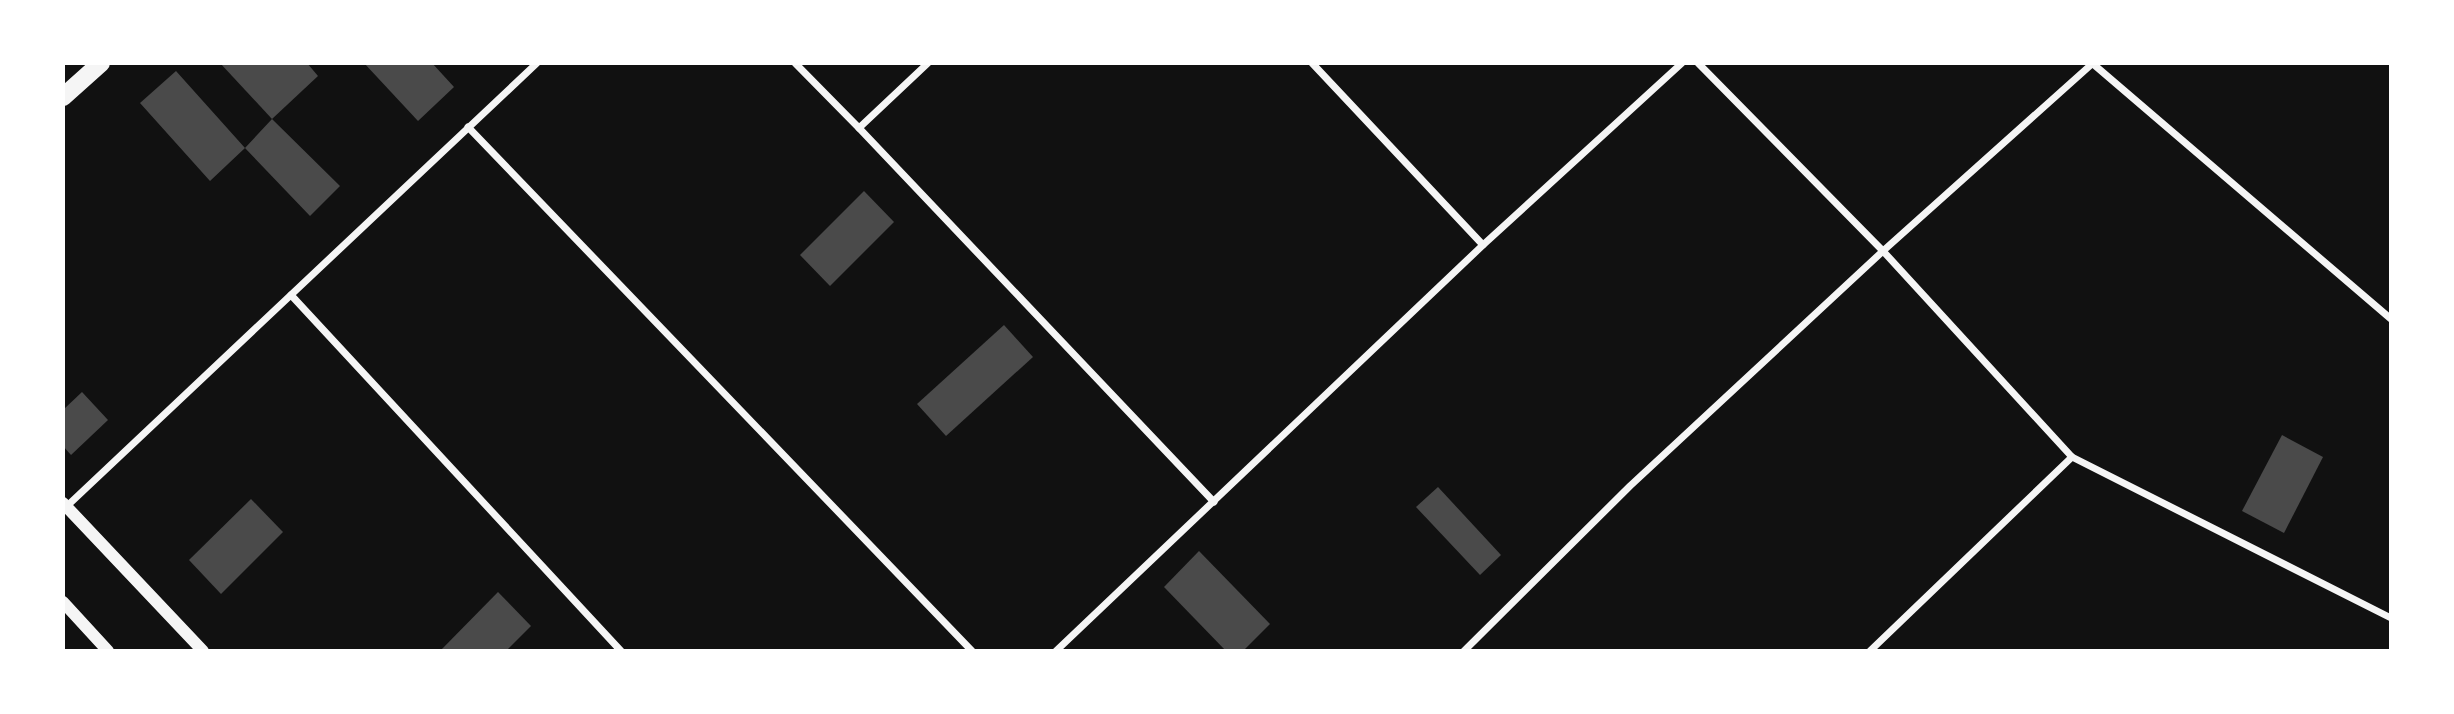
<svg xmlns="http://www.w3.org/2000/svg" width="2454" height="714" viewBox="0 0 2454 714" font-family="'Zilla Slab',serif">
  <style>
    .building { fill: #4a4a4a }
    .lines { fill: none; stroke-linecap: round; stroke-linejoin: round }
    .minor { stroke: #f5f5f5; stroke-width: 7 }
    .tertiary { stroke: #f5f5f5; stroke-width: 12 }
    .primary { stroke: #f5f5f5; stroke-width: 18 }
  </style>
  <rect width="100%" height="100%" fill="#111"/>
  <!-- building -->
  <g class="building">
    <polygon points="220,63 307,63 318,76 272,119"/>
    <polygon points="364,63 432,63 454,87 418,121"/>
    <polygon points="176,71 245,148 272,119 340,186 310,216 245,148 210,181 140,103"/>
    <polygon points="864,191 894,222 830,286 800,255"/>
    <polygon points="1004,325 1033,357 946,436 917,404"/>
    <polygon points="82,392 108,420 71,455 63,446 63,410"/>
    <polygon points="2282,435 2323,457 2284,533 2242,511"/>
    <polygon points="1438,487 1501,555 1480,575 1416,507"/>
    <polygon points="251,499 283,532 221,594 189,560"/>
    <polygon points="1199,551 1270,624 1243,651 1226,651 1164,587"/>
    <polygon points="498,592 531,626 506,651 440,651"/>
  </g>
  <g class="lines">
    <!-- minor -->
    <g class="minor">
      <polyline points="795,63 859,128 1214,502"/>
      <polyline points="1312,63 1483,245"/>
      <polyline points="1698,63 1883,251 2072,457 2391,618"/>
      <polyline points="2092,63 2391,319"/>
      <polyline points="468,127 972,651"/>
      <polyline points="859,128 928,63"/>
      <polyline points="291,295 621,651"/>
      <polyline points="66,507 537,63"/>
      <polyline points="1056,651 1483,245 1682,63"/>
      <polyline points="1464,651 1630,486 1883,251 2093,63"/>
      <polyline points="1870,651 2072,457"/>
    </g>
    <!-- tertiary -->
    <g class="tertiary">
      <polyline points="63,503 203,651"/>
      <polyline points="63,602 108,651"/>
    </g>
    <!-- primary -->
    <polyline class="primary" points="63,97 101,63"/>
  </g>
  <!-- border -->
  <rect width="2454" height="714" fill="none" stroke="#ffffff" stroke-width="130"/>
</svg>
